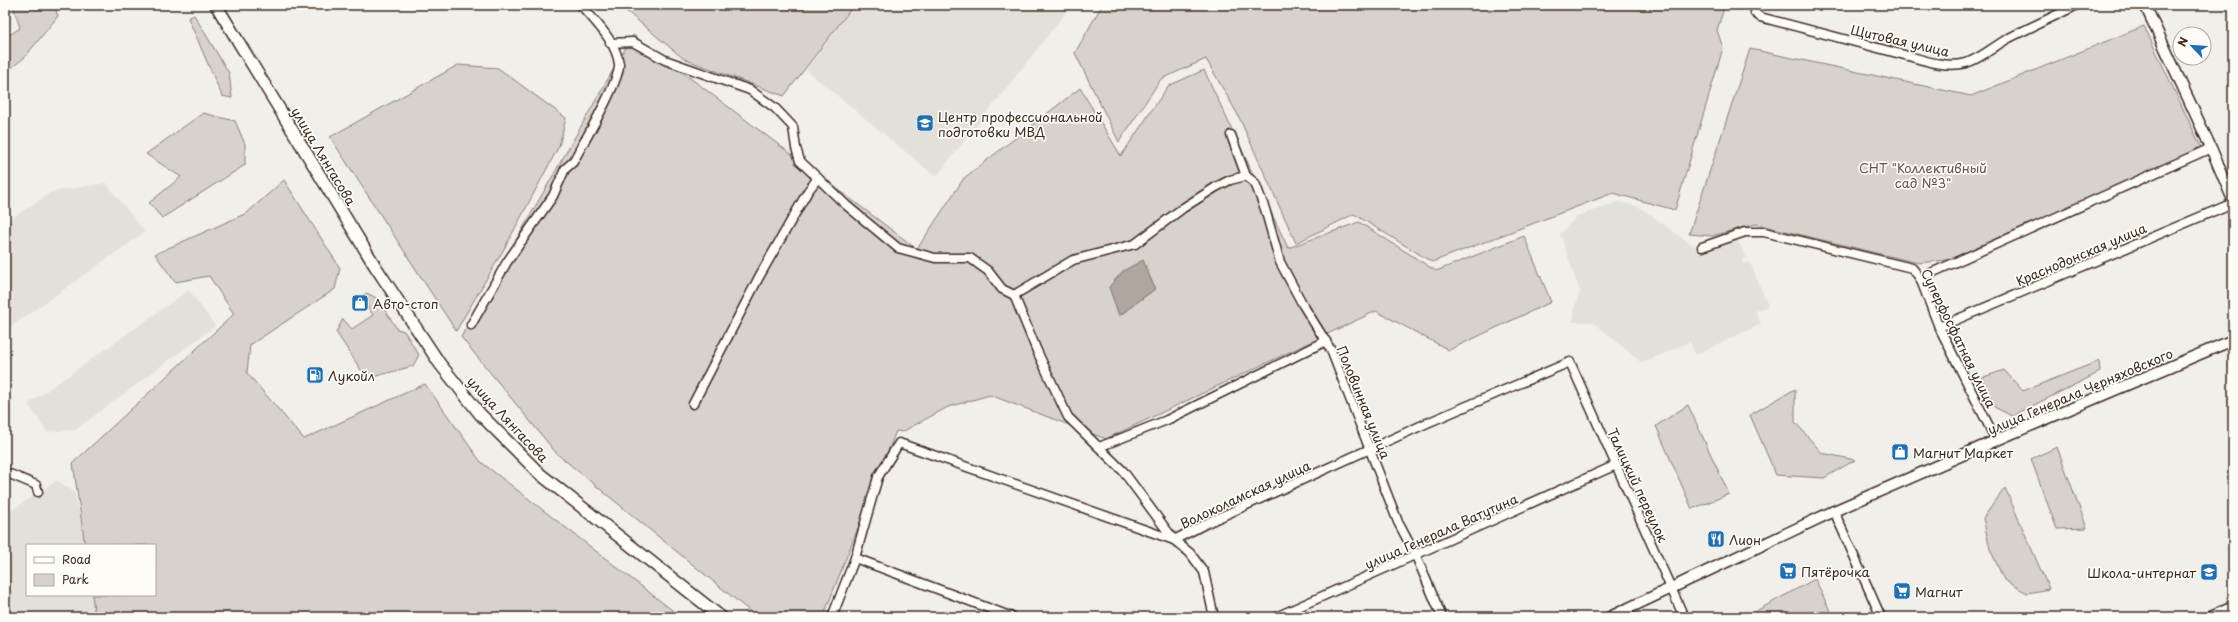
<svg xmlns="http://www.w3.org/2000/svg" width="2238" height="622" viewBox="0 0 2238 622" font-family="'Playpen Sans',sans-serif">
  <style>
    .built { fill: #e3e0da }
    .green { fill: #d7d2cc; stroke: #897e75 }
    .water { fill: #aea69f; stroke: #80746b }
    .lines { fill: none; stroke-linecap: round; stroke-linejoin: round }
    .minor-casing { stroke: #3b2a1e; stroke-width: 11 }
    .tertiary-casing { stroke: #3b2a1e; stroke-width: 13 }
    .secondary-casing { stroke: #3b2a1e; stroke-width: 14 }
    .minor { stroke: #fdfcf7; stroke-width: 8 }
    .tertiary { stroke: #fdfcf7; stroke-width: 10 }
    .secondary { stroke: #fdfcf7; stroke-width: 11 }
    .labels { text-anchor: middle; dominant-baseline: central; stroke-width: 3.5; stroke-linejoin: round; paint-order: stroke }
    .street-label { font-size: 13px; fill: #3b2a1e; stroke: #fdfcf7 }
    .poi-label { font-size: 13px; fill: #3b2a1e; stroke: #fdfcf7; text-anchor: start }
    .park-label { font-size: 13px; fill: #62544a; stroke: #fdfcf7 }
  </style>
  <rect width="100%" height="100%" fill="#f1efea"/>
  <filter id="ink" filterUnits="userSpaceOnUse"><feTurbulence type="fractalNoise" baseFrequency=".025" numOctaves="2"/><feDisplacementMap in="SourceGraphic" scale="8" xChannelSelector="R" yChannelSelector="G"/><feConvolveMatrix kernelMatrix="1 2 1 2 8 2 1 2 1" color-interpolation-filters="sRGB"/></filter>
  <g filter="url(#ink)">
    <!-- built -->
    <g class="built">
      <polygon points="854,5 1072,5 936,177 806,70"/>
      <polygon points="106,183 145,232 5,331 5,223 51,192"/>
      <polygon points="1618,202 1638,206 1702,252 1736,238 1747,258 1742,260 1744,264 1750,262 1768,306 1756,311 1761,324 1696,355 1690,342 1642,363 1593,322 1573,322 1575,306 1580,292 1560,234 1577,216"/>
      <polygon points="189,290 215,326 75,430 47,432 28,404"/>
      <polygon points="57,480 74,492 87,545 27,545 27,595 100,595 106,617 5,617 5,515"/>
    </g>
    <!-- green -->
    <g class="green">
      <polygon points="13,5 54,5 58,16 24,58 5,73 5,38 20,28"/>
      <polygon points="619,5 854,5 784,96 684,59"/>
      <polygon points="1102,5 1725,5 1717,30 1723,48 1675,210 1613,193 1432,262 1354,214 1296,243 1238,115 1206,59 1161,79 1119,142 1075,53"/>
      <polygon points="194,15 229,73 232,98 222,96 188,18"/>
      <polygon points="2144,26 2202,149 1957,259 1918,263 1756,224 1712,236 1689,234 1750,49 1971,96"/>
      <polygon points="633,35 917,249 964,178 1080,88 1121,156 1168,86 1204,70 1288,248 1359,222 1436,271 1524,236 1551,302 1449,350 1376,311 1106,439 990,395 948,407 902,432 896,431 823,617 757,617 557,454 461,337"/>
      <polygon points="458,65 498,68 566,118 559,146 504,249 456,331 330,137"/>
      <polygon points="203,113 235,121 245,144 245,165 162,218 149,203 181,177 146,154"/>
      <polygon points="284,180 340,268 335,289 250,345 247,373 304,439 425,384 481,462 681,617 95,617 92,595 155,595 155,545 85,545 73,463 234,314 209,276 175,282 155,254 247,213"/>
      <polygon points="367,293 378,299 397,329 404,331 419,355 413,366 373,377 361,370 336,332 343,319 352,329 373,315 361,297"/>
      <polygon points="2099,361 2100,372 2012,416 1996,408 1981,378 2004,370 2023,391"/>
      <polygon points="1795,389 1795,422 1822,453 1855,460 1824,478 1776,475 1750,415"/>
      <polygon points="1688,405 1729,494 1692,509 1656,426"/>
      <polygon points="2057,447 2087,528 2057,529 2031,459"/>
      <polygon points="2005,488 2049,589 2027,593 2004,580 1990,549 1983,518"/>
      <polygon points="1815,579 1833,617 1745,617"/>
    </g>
    <!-- water -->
    <polygon class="water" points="1143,260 1155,289 1119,316 1109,287 1123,271"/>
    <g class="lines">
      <defs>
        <g id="minor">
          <path d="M1755 13 1760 17 1912 57C1929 62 1949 68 1966 63 1982 58 1994 46 2009 38 2031 27 2055 16 2077 5"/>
          <polyline points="610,43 633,42 665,60 750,90 775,108 793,127 796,148 800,161 846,205 898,248 935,258 970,258 988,271 1002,289 1014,295 1037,351 1068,417 1123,471 1174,540 1190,553 1204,572 1214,617"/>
          <polyline points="1231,135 1246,176 1255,183 1265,209 1280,262 1303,305 1331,350 1398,522 1416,556 1442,617"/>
          <polyline points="1702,247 1745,232 1764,232 1912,268 1920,278 1939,327 1996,440"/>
          <polyline points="1920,278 2211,148"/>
          <polyline points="1014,295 1073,260 1135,244 1183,208 1216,187 1230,180 1246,176"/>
          <path d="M471 325 507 262 553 196 565 169 573 162C582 145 621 80 619 64 616 41 595 22 581 5"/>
          <polyline points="1939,327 2233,203"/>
          <polyline points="693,404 759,277 808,191 818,178"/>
          <polyline points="1099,447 1167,420 1326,341"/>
          <polyline points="5,472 36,485 38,492"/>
          <polyline points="1834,511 1881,617"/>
          <polyline points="855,558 1012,617"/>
          <polyline points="832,617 855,558 878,477 899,443 1174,540 1207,523 1427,423 1570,362 1684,617"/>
          <polyline points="1276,617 1616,465"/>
        </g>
        <g id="tertiary">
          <polyline points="2145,5 2211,148 2233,200"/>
          <polyline points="1610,617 1834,511 2013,433 2233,340"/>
          <polyline points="2211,617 2233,607"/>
        </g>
        <polyline id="secondary" points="216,5 375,266 440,364 480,414 540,474 721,617"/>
      </defs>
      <!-- minor casing -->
      <use href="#minor" class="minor-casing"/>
      <!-- tertiary casing -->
      <use href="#tertiary" class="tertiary-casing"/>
      <!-- secondary casing -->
      <use href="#secondary" class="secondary-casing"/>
      <!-- minor -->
      <use href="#minor" class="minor"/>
      <!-- tertiary -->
      <use href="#tertiary" class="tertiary"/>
      <!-- secondary -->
      <use href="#secondary" class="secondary"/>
    </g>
  </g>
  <!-- icons -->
  <defs>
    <symbol id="university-square" viewBox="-11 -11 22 22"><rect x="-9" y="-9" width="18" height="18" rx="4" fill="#1f6fb2" stroke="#fdfcf7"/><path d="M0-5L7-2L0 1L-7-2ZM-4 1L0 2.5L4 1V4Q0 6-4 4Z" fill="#fff"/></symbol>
    <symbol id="shop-square" viewBox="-11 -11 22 22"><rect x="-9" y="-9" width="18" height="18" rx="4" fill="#1f6fb2" stroke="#fdfcf7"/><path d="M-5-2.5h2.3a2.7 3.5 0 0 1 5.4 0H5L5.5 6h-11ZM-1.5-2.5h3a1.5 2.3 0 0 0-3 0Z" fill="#fff"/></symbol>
    <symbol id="fuel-square" viewBox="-11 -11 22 22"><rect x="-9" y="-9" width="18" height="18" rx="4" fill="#1f6fb2" stroke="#fdfcf7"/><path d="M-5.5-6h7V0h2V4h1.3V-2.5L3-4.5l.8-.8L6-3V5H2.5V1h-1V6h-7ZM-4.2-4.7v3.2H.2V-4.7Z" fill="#fff"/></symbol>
    <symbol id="restaurant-square" viewBox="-11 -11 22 22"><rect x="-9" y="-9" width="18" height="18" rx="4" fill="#1f6fb2" stroke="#fdfcf7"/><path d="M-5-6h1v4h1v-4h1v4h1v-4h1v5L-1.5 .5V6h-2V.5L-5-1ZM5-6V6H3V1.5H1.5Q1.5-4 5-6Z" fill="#fff"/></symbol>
    <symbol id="supermarket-square" viewBox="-11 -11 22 22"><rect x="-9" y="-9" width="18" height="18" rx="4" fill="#1f6fb2" stroke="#fdfcf7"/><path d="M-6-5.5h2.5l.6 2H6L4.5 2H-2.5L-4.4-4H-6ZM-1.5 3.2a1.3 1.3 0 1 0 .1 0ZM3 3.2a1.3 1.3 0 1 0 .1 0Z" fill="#fff"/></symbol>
    <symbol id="school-square" viewBox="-11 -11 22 22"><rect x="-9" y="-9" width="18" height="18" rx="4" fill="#1f6fb2" stroke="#fdfcf7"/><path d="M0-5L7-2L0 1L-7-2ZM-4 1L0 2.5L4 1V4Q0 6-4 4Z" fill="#fff"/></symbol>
  </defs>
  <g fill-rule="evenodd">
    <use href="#university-square" x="915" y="113" width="20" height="20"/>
    <use href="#shop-square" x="350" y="293" width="20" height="20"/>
    <use href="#fuel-square" x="305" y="365" width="20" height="20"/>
    <use href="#shop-square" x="1890" y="442" width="20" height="20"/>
    <use href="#restaurant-square" x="1706" y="529" width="20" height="20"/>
    <use href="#supermarket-square" x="1778" y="561" width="20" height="20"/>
    <use href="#school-square" x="2199" y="562" width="20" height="20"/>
    <use href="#supermarket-square" x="1892" y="581" width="20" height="20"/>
  </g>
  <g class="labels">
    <!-- street labels -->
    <g class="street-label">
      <text transform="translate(1900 40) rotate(13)">Щитовая улица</text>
      <text transform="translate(324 156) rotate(59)">улица Лянгасова</text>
      <text transform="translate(2081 254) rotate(-23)">Краснодонская улица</text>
      <text transform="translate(1959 338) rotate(64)">Суперфосфатная улица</text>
      <text transform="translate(2080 391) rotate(-23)">улица Генерала Черняховского</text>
      <text transform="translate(1364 402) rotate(68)">Половинная улица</text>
      <text transform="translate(508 419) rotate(47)">улица Лянгасова</text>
      <text transform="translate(1638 485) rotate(65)">Талицкий переулок</text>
      <text transform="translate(1245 494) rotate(-25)">Волоколамская улица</text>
      <text transform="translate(1441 531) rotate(-24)">улица Генерала Ватутина</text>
    </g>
    <!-- poi labels -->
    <g class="poi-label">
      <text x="938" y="116">Центр профессиональной<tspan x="938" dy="15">подготовки МВД</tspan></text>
      <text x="373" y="303">Авто-стоп</text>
      <text x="328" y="375">Лукойл</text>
      <text x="1913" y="452">Магнит Маркет</text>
      <text x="1729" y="539">Лион</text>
      <text x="1801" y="571">Пятёрочка</text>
      <text x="2196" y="572" text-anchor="end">Школа-интернат</text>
      <text x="1915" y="591">Магнит</text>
    </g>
    <!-- park labels -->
    <g class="park-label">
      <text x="1923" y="167">СНТ "Коллективный<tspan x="1923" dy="15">сад №3"</tspan></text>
    </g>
  </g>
  <!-- margin -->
  <rect width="2238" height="622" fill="none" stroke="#fdfcf7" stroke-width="20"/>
  <rect x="10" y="10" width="2218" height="602" fill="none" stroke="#3b2a1e" stroke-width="1.5" filter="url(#ink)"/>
  <!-- legend -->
  <rect x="26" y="544" width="130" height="52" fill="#fdfcf7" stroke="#afa8a0"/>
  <rect x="34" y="557" width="20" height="6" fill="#fdfcf7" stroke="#afa8a0"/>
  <text x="62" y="564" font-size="12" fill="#3b2a1e">Road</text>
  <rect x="34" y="574" width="20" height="12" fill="#d7d2cc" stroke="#afa8a0"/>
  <text x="62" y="584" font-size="12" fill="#3b2a1e">Park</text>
  <!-- north arrow -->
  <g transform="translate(2192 46) rotate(295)"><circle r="19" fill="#fdfcf7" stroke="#afa8a0"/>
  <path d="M0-3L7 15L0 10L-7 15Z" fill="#1f6fb2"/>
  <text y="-6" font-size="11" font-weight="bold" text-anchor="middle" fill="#3b2a1e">N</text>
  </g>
</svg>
